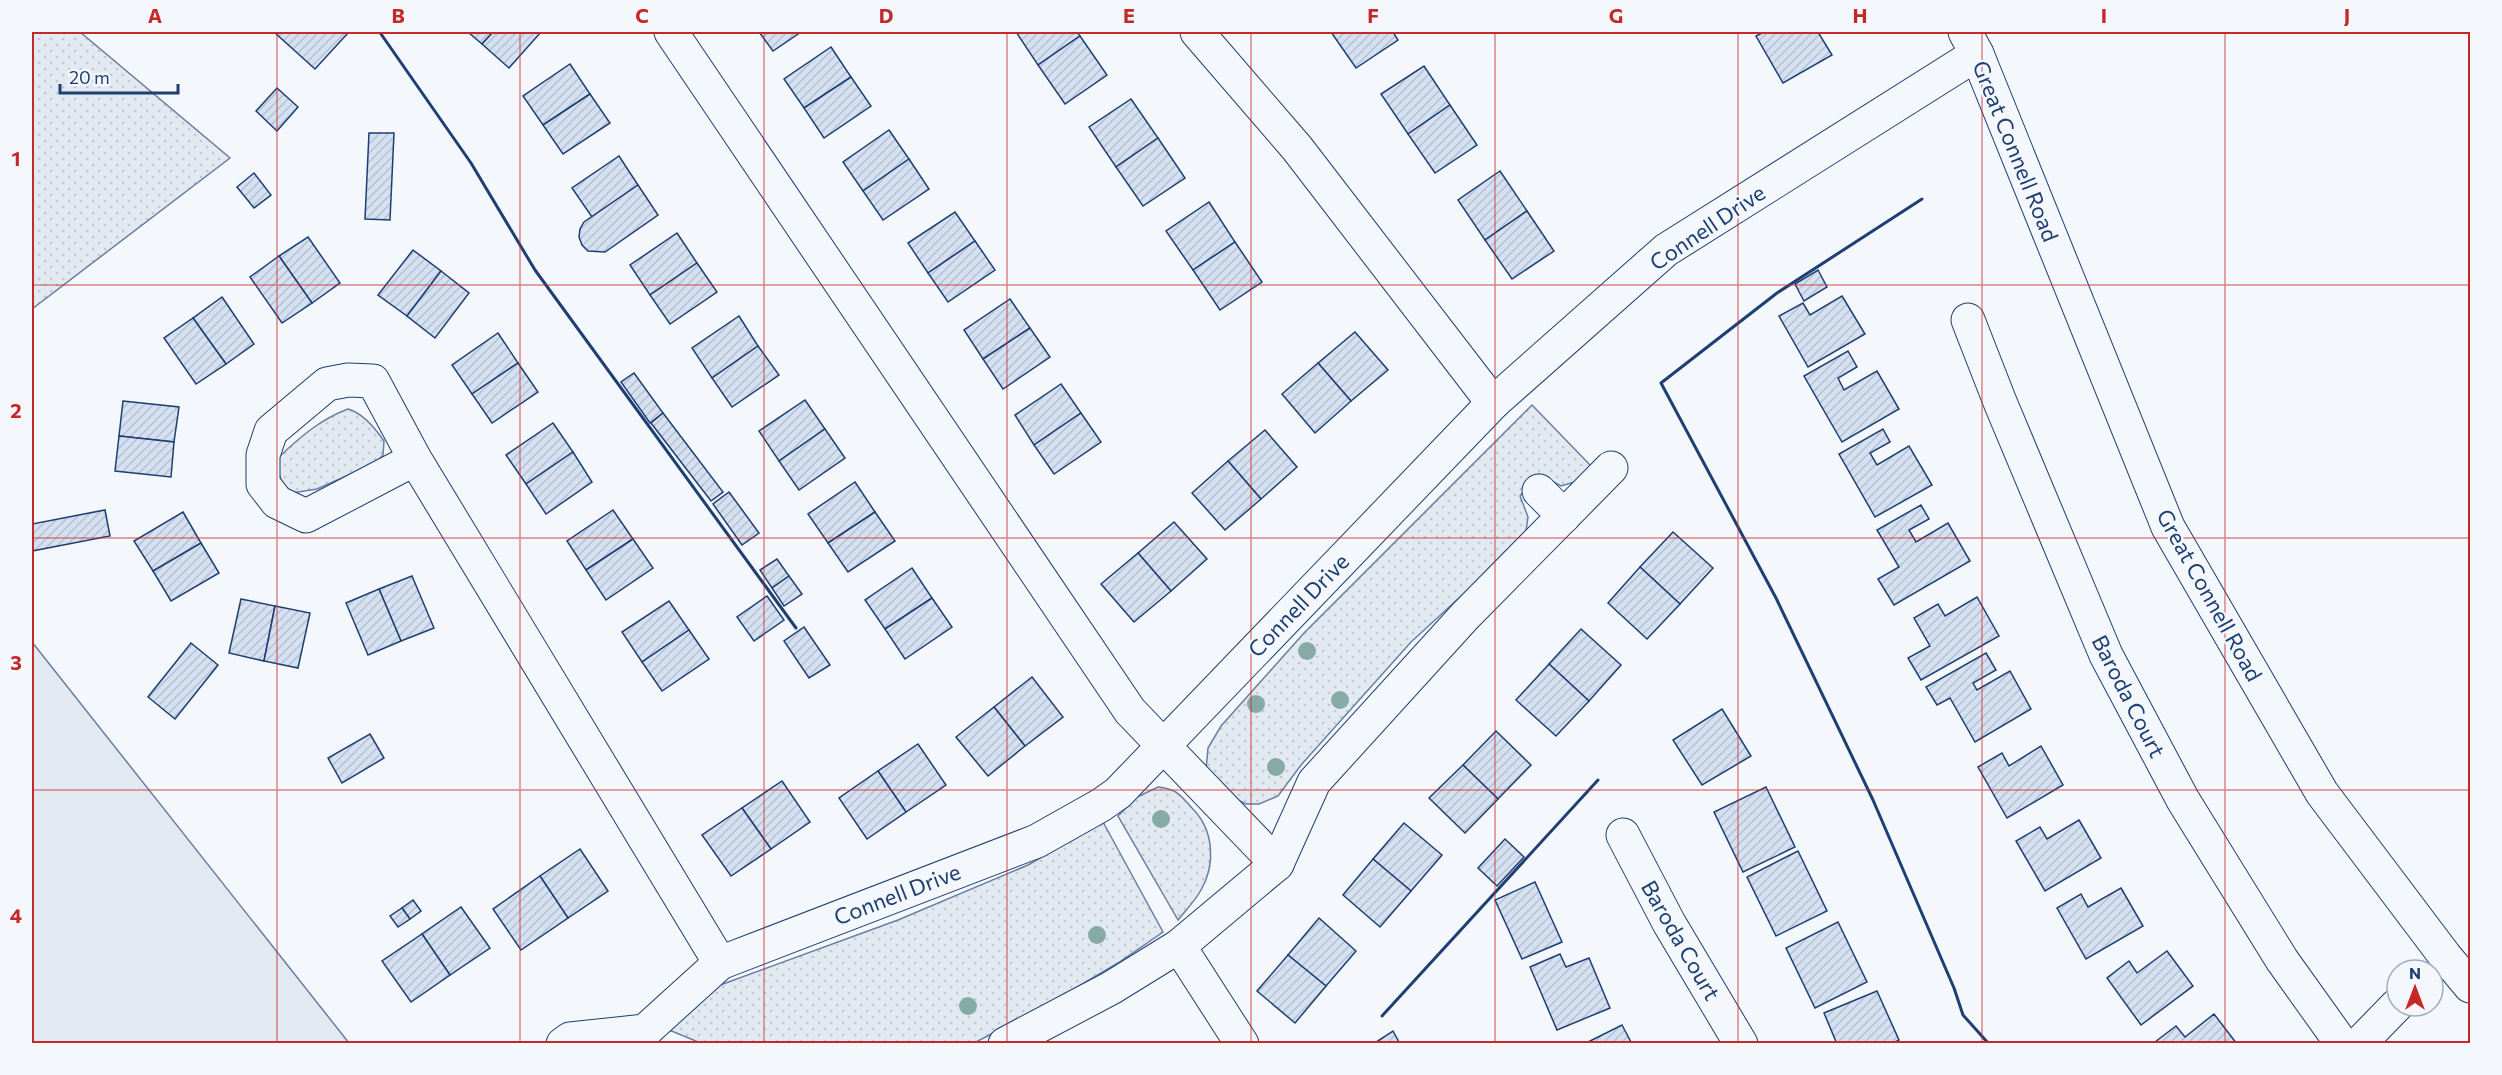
<svg xmlns="http://www.w3.org/2000/svg" width="2502" height="1075" viewBox="0 0 2502 1075" font-family="Commissioner,sans-serif">
  <style>
    .grass { fill: url(#grass-dots); stroke: #687fa3; stroke-width: 1.5 }
    .garden { fill: #e3e9f0; stroke: #687fa3; stroke-width: 1.5 }
    .building { fill: url(#building-hatch); stroke: #1d3f73; stroke-width: 1.5 }
    .lines { fill: none; stroke-linecap: round; stroke-linejoin: round }
    .minor-casing { stroke: #1d3f73; stroke-width: 35 }
    .minor { stroke: #f4f7fb; stroke-width: 33 }
    .wall { stroke: #1d3f73; stroke-width: 3 }
    .tree { fill: #86aba6 }
    .grid { fill: none; stroke: #c62828; stroke-width: 1.5; stroke-opacity: 0.55 }
    .labels { text-anchor: middle; dominant-baseline: central; stroke-width: 4.5; stroke-linejoin: round; paint-order: stroke }
    .street-label { font-size: 22px; fill: #1d3f73; stroke: #f4f7fb }
    .neatline { fill: none; stroke: #c62828; stroke-width: 2 }
    .grid-label { font-size: 20px; text-anchor: middle; font-weight: bold; fill: #c62828 }
  </style>
  <defs>
    <pattern id="grass-dots" width="8" height="8" patternUnits="userSpaceOnUse" patternTransform="scale(1.5)"><rect width="8" height="8" fill="#e3e9f0"/><path d="M2 2h.1M6 6h.1" fill="none" stroke="#c2c9d1" stroke-width="1.8" stroke-linecap="round"/></pattern>
    <pattern id="building-hatch" width="6" height="6" patternUnits="userSpaceOnUse" patternTransform="scale(1.5)"><rect width="6" height="6" fill="#d5e0f0"/><path d="M-1 1l2-2M0 6l6-6M5 7l2-2" fill="none" stroke="#b6c1d1"/></pattern>
  </defs>
  <rect width="100%" height="100%" fill="#f4f7fb"/>
  <!-- grass -->
  <g class="grass">
    <polygon points="32,32 80,32 230,158 32,309"/>
    <polygon points="1532,405 1591,466 1578,481 1561,486 1539,474 1520,496 1528,517 1526,531 1471,587 1411,642 1301,765 1278,796 1259,804 1246,804 1215,789 1206,770 1208,748 1221,726 1304,633"/>
    <path d="M348 409C363 413 375 428 384 441L383 455 376 463 317 489 292 493C279 480 277 475 279 457 300 437 321 419 348 409Z"/>
    <path d="M1158 787C1177 789 1180 795 1192 808 1214 830 1216 864 1201 890 1195 901 1185 911 1178 920L1118 816 1137 797Z"/>
    <polygon points="1103,822 1163,932 1118,963 1042,1008 974,1043 703,1044 669,1030 704,991 898,920 1028,865"/>
  </g>
  <!-- garden -->
  <polygon class="garden" points="32,642 349,1043 32,1043"/>
  <!-- building -->
  <g class="building">
    <polygon points="274,32 346,32 348,33 315,69"/>
    <polygon points="468,32 493,32 482,44"/>
    <polygon points="493,32 541,32 509,68 482,44"/>
    <polygon points="759,32 801,32 773,51"/>
    <polygon points="1016,32 1077,32 1080,36 1038,65"/>
    <polygon points="1331,32 1393,32 1398,40 1356,68"/>
    <polygon points="1764,32 1818,32 1832,55 1783,83 1756,36"/>
    <polygon points="1080,36 1107,75 1065,104 1038,65"/>
    <polygon points="831,47 851,77 804,108 784,79"/>
    <polygon points="570,64 590,94 543,125 523,96"/>
    <polygon points="1424,66 1450,105 1408,134 1381,94"/>
    <polygon points="851,77 871,106 824,138 804,108"/>
    <polygon points="277,88 298,107 277,131 256,111"/>
    <polygon points="590,94 610,123 563,154 543,125"/>
    <polygon points="1131,99 1158,138 1116,167 1089,127"/>
    <polygon points="1450,105 1477,145 1435,173 1408,134"/>
    <polygon points="889,130 909,159 863,191 843,162"/>
    <polygon points="369,133 394,133 390,220 365,219"/>
    <polygon points="1158,138 1185,178 1143,206 1116,167"/>
    <polygon points="619,156 638,185 592,217 572,188"/>
    <polygon points="909,159 929,189 883,220 863,191"/>
    <polygon points="1500,171 1527,211 1485,240 1458,200"/>
    <polygon points="254,173 271,195 254,208 237,187"/>
    <polygon points="638,185 658,215 605,252 588,251 582,245 579,237 580,229 584,222"/>
    <polygon points="1209,202 1235,242 1193,270 1166,231"/>
    <polygon points="1527,211 1554,251 1512,279 1485,240"/>
    <polygon points="955,212 975,241 928,273 908,243"/>
    <polygon points="677,233 697,263 650,295 630,265"/>
    <polygon points="308,237 340,283 312,303 279,256"/>
    <polygon points="975,241 995,270 948,302 928,273"/>
    <polygon points="1235,242 1262,282 1220,310 1193,270"/>
    <polygon points="413,250 441,271 407,316 378,295"/>
    <polygon points="279,256 312,303 282,323 250,277"/>
    <polygon points="697,263 717,292 670,324 650,295"/>
    <polygon points="1818,270 1827,287 1804,301 1795,284"/>
    <polygon points="441,271 469,293 435,338 407,316"/>
    <polygon points="1842,296 1865,334 1808,367 1779,316 1803,303 1810,315"/>
    <polygon points="222,297 254,344 226,364 193,318"/>
    <polygon points="1010,299 1030,328 983,359 964,330"/>
    <polygon points="739,316 758,346 712,378 692,348"/>
    <polygon points="193,318 226,364 196,384 164,338"/>
    <polygon points="1030,328 1050,357 1003,389 983,359"/>
    <polygon points="1355,332 1388,370 1351,401 1318,363"/>
    <polygon points="498,333 518,363 472,394 452,365"/>
    <polygon points="758,346 779,375 732,407 712,378"/>
    <polygon points="1848,351 1857,367 1838,378 1844,390 1877,371 1899,409 1842,442 1804,376"/>
    <polygon points="518,363 538,392 492,423 472,394"/>
    <polygon points="1318,363 1351,401 1315,433 1282,394"/>
    <polygon points="634,373 663,413 650,423 621,382"/>
    <polygon points="1061,384 1081,413 1034,445 1015,415"/>
    <polygon points="805,400 825,429 779,461 759,431"/>
    <polygon points="123,401 179,407 174,442 119,436"/>
    <polygon points="663,413 723,492 711,501 651,423"/>
    <polygon points="1081,413 1101,442 1054,474 1034,445"/>
    <polygon points="553,423 573,452 526,484 506,455"/>
    <polygon points="825,429 845,458 799,490 779,461"/>
    <polygon points="1883,429 1890,442 1870,453 1877,465 1909,446 1932,485 1875,517 1839,454"/>
    <polygon points="1265,430 1297,467 1261,499 1228,461"/>
    <polygon points="119,436 174,442 171,477 115,471"/>
    <polygon points="573,452 592,482 546,514 526,484"/>
    <polygon points="1228,461 1261,499 1225,530 1192,493"/>
    <polygon points="855,482 875,512 828,543 808,514"/>
    <polygon points="729,492 759,533 742,545 713,504"/>
    <polygon points="1921,505 1929,519 1909,530 1916,542 1948,523 1970,561 1894,605 1878,579 1899,567 1877,530"/>
    <polygon points="105,510 110,536 32,551 32,524"/>
    <polygon points="613,510 633,539 586,570 567,541"/>
    <polygon points="183,512 201,543 153,571 134,541"/>
    <polygon points="875,512 895,541 848,572 828,543"/>
    <polygon points="1174,522 1207,559 1171,591 1138,553"/>
    <polygon points="1673,532 1713,568 1680,604 1640,567"/>
    <polygon points="633,539 653,568 606,600 586,570"/>
    <polygon points="201,543 219,573 171,601 153,571"/>
    <polygon points="1138,553 1171,591 1134,622 1101,584"/>
    <polygon points="777,559 789,576 772,588 760,570"/>
    <polygon points="1640,567 1680,604 1647,639 1608,603"/>
    <polygon points="912,568 932,598 885,629 865,600"/>
    <polygon points="412,576 434,628 401,641 379,589"/>
    <polygon points="789,576 802,594 784,606 772,588"/>
    <polygon points="379,589 401,641 368,655 346,603"/>
    <polygon points="767,596 784,620 754,641 737,617"/>
    <polygon points="1977,597 1999,636 1921,680 1908,658 1930,646 1914,618 1938,604 1945,616"/>
    <polygon points="932,598 952,627 905,659 885,629"/>
    <polygon points="241,599 275,606 264,661 229,653"/>
    <polygon points="669,601 689,630 642,662 622,632"/>
    <polygon points="275,606 310,613 298,668 264,661"/>
    <polygon points="804,627 830,665 809,678 784,641"/>
    <polygon points="1581,629 1621,665 1589,701 1549,664"/>
    <polygon points="689,630 709,659 662,691 642,662"/>
    <polygon points="191,643 218,665 175,719 148,697"/>
    <polygon points="1986,653 1996,670 1973,683 1977,690 2010,671 2031,709 1975,742 1950,698 1937,705 1926,687"/>
    <polygon points="1549,664 1589,701 1556,736 1516,700"/>
    <polygon points="1032,677 1063,717 1025,746 994,707"/>
    <polygon points="994,707 1025,746 988,776 956,737"/>
    <polygon points="1722,709 1751,756 1702,785 1673,740"/>
    <polygon points="1496,731 1531,765 1498,799 1463,765"/>
    <polygon points="370,734 384,758 342,783 328,758"/>
    <polygon points="918,744 946,785 906,812 878,771"/>
    <polygon points="2041,746 2063,785 2007,818 1978,767 2002,753 2009,766"/>
    <polygon points="1463,765 1498,799 1465,833 1429,798"/>
    <polygon points="878,771 906,812 867,839 839,798"/>
    <polygon points="782,781 810,822 771,849 742,808"/>
    <polygon points="1766,787 1795,847 1743,872 1714,812"/>
    <polygon points="742,808 771,849 731,876 702,835"/>
    <polygon points="2079,820 2101,858 2045,891 2016,841 2040,827 2047,839"/>
    <polygon points="1404,823 1442,855 1411,891 1373,859"/>
    <polygon points="1505,839 1524,857 1497,886 1478,868"/>
    <polygon points="580,849 608,891 568,918 540,876"/>
    <polygon points="1798,851 1827,911 1776,936 1747,877"/>
    <polygon points="1373,859 1411,891 1380,927 1343,895"/>
    <polygon points="540,876 568,918 521,950 493,909"/>
    <polygon points="1535,882 1562,942 1522,959 1495,900"/>
    <polygon points="2121,888 2143,926 2086,959 2057,908 2081,894 2088,907"/>
    <polygon points="413,900 421,911 410,919 402,908"/>
    <polygon points="461,907 490,948 450,975 422,934"/>
    <polygon points="402,908 410,919 398,927 390,916"/>
    <polygon points="1319,918 1356,951 1326,986 1288,955"/>
    <polygon points="1838,922 1867,982 1815,1008 1786,948"/>
    <polygon points="422,934 450,975 411,1002 382,961"/>
    <polygon points="2167,951 2193,986 2141,1025 2107,978 2129,961 2137,973"/>
    <polygon points="1560,954 1566,967 1589,958 1610,1008 1557,1030 1530,967"/>
    <polygon points="1288,955 1326,986 1295,1023 1257,991"/>
    <polygon points="1877,991 1899,1040 1892,1044 1837,1044 1824,1013"/>
    <polygon points="2214,1014 2237,1044 2155,1042 2176,1026 2185,1037"/>
    <polygon points="1622,1025 1632,1044 1584,1044"/>
    <polygon points="1393,1031 1400,1044 1373,1044"/>
  </g>
  <g class="lines">
    <defs>
      <g id="minor">
        <polyline points="671,32 1130,711 1277,864"/>
        <polyline points="1197,32 1297,148 1493,403"/>
        <polyline points="1965,32 1977,54 2168,527 2322,793 2445,956 2470,986"/>
        <polyline points="1968,320 2000,402 2106,655 2183,800 2282,960 2342,1044"/>
        <polyline points="415,459 306,516 277,502 263,484 263,455 271,431 327,384 348,380 373,381 415,459 720,963"/>
        <polyline points="1539,491 1564,516"/>
        <polyline points="1623,835 1669,923 1741,1044"/>
        <polyline points="1179,946 1242,1044"/>
        <polyline points="563,1044 570,1039 645,1031 720,963 1037,841 1101,805 1118,793 1493,403 1666,250 1977,54"/>
        <polyline points="1005,1044 1111,988 1179,946 1277,864 1314,782 1465,616 1611,468"/>
        <polyline points="2359,1044 2397,1005"/>
      </g>
    </defs>
    <!-- minor casing -->
    <use href="#minor" class="minor-casing"/>
    <!-- minor -->
    <use href="#minor" class="minor"/>
    <!-- wall -->
    <g class="wall">
      <polyline points="381,34 471,163 535,270 796,628"/>
      <polyline points="1922,199 1777,293 1661,383 1776,598 1873,800 1954,988 1963,1015 1989,1044"/>
      <polyline points="1382,1016 1598,780"/>
    </g>
  </g>
  <!-- trees -->
  <g class="tree">
    <circle cx="1307" cy="651" r="9"/>
    <circle cx="1340" cy="700" r="9"/>
    <circle cx="1256" cy="704" r="9"/>
    <circle cx="1276" cy="767" r="9"/>
    <circle cx="1161" cy="819" r="9"/>
    <circle cx="1097" cy="935" r="9"/>
    <circle cx="968" cy="1006" r="9"/>
  </g>
  <!-- grid -->
  <path class="grid" d="M277 32V1044M520 32V1044M764 32V1044M1007 32V1044M1251 32V1044M1495 32V1044M1738 32V1044M1982 32V1044M2225 32V1044M32 285H2470M32 538H2470M32 790H2470"/>
  <g class="labels">
    <!-- street labels -->
    <g class="street-label">
      <text transform="translate(2016 151) rotate(68)">Great Connell Road</text>
      <text transform="translate(1707 227) rotate(-34)">Connell Drive</text>
      <text transform="translate(2210 595) rotate(61)">Great Connell Road</text>
      <text transform="translate(1298 605) rotate(-46)">Connell Drive</text>
      <text transform="translate(2129 696) rotate(63)">Baroda Court</text>
      <text transform="translate(897 894) rotate(-21)">Connell Drive</text>
      <text transform="translate(1681 940) rotate(60)">Baroda Court</text>
    </g>
  </g>
  <!-- border -->
  <rect width="2502" height="1075" fill="none" stroke="#f4f7fb" stroke-width="66"/>
  <!-- north arrow -->
  <g transform="translate(2415 988)"><circle r="28" fill="#f4f7fb" stroke="#9eadc5" stroke-width="1.5"/>
  <path d="M0-4.5L10 22L0 15L-10 22Z" fill="#c62828"/>
  <text y="-9" font-size="16" font-weight="bold" text-anchor="middle" fill="#1d3f73">N</text>
  </g>
  <!-- scale -->
  <path d="M60 84v9h118v-9" fill="none" stroke="#1d3f73" stroke-width="3"/>
  <text x="69" y="84" font-size="18" fill="#1d3f73" stroke="#f4f7fb" stroke-width="4.5" paint-order="stroke">20 m</text>
  <rect x="33" y="33" width="2436" height="1009" class="neatline"/>
  <g class="grid-label">
    <text x="155" y="23">A</text>
    <text x="398" y="23">B</text>
    <text x="642" y="23">C</text>
    <text x="886" y="23">D</text>
    <text x="1129" y="23">E</text>
    <text x="1373" y="23">F</text>
    <text x="1616" y="23">G</text>
    <text x="1860" y="23">H</text>
    <text x="2104" y="23">I</text>
    <text x="2347" y="23">J</text>
    <text x="16" y="166">1</text>
    <text x="16" y="418">2</text>
    <text x="16" y="670">3</text>
    <text x="16" y="923">4</text>
  </g>
</svg>
